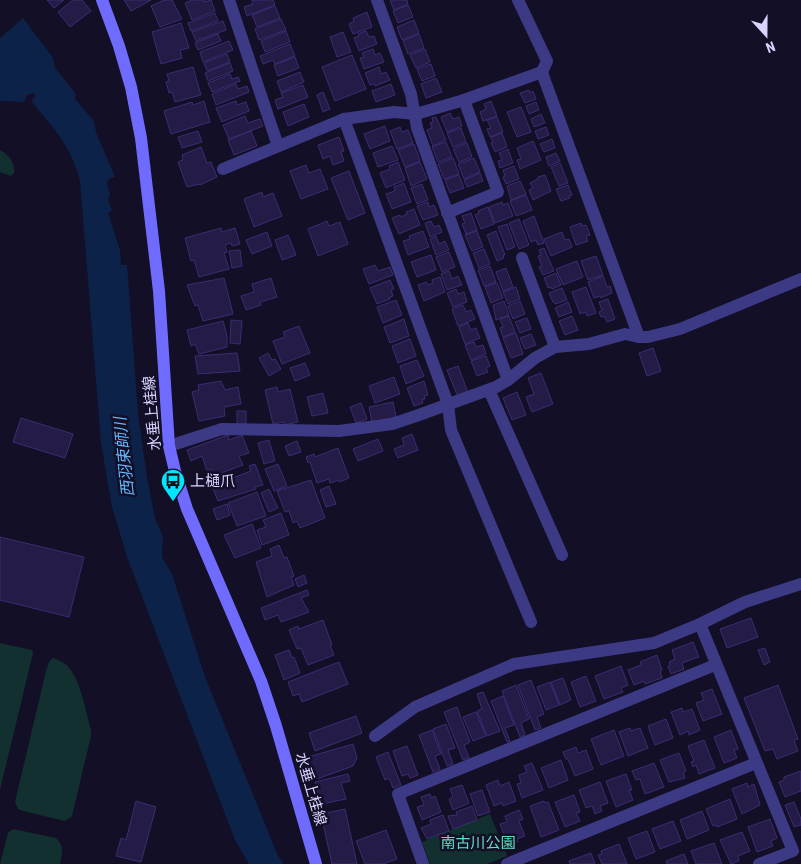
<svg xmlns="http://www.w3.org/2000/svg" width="801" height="864" viewBox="0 0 801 864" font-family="'Roboto Condensed','Noto Sans JP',sans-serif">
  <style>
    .green { fill: #12302f }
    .water { fill: #0c2248 }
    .building { fill: #241b47; stroke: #3b2d73 }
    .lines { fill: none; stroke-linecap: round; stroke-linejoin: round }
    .minor { stroke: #3d3a85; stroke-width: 12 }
    .secondary { stroke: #6f6bff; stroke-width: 12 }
    .labels { text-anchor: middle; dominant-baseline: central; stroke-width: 5; stroke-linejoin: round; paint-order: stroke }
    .street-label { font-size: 15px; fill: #d9d4ff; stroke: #130f26 }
    .poi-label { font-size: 15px; fill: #d9d4ff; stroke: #130f26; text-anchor: start }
    .park-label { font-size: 15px; fill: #5fe0c0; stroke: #130f26 }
    .water-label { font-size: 16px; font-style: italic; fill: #62b6ff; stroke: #130f26 }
  </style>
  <rect width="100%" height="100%" fill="#130f26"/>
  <!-- green -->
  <g class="green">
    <path d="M0 150C9 155 15 163 14 173L11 176 0 172Z"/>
    <polygon points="0,643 32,650 33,653 0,790"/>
    <path d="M53 658C59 660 66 663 70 669 81 683 86 712 91 730V736L72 816 65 821 23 811 18 809 15 802 46 671 49 662Z"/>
    <polygon points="490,814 507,856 487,864 430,864 422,842"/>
    <path d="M13 829 56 838C65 846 62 854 60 864H0L8 833Z"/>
  </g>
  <!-- water -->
  <path class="water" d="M23 18 53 58 55 68 76 94 75 99 94 121 96 132 115 177 110 178 107 183 110 195 108 200 112 210 108 213 120 250 121 265H127L138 413 147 477 155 518 163 537 162 557 172 574 205 677 278 856 284 864H249L235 840 127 557 112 507 101 443 80 181C71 145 54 129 31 101L35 97 34 93 27 95 24 102 0 101V38Z"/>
  <!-- building -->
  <g class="building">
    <polygon points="47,0 64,0 54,8"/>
    <polygon points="73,0 82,0 91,11 70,27 58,12"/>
    <polygon points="124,0 151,0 131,11"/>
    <polygon points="164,0 172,0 182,19 160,27 151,6"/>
    <polygon points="192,0 204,0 204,2 211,0 215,11 192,20 185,3"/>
    <polygon points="252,0 273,0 275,5 247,16 244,7 253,4"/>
    <polygon points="390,0 407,0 408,4 394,10"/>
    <polygon points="408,5 413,17 398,23 393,11"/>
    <polygon points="275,6 280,18 257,27 252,15"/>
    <polygon points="367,12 372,27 353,34 349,24 354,21 353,18"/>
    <polygon points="215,13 218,21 191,31 188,23"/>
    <polygon points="281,19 286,30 259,40 255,29"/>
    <polygon points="414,20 419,33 402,40 397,27"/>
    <polygon points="223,21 226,30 196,41 192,32"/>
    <polygon points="181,23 189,48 180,50 182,58 161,64 152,32"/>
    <polygon points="286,31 290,42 265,52 261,41"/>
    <polygon points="366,31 369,37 374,36 377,44 359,51 354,38 359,36 358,34"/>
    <polygon points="343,32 351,52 337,57 330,37"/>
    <polygon points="218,34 221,41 198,50 195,43"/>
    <polygon points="419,34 424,48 408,54 403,41"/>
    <polygon points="229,41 233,50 203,62 200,52"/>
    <polygon points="290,44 295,56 275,64 273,60 263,64 260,56"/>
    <polygon points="373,49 375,55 380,53 384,62 364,69 360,58 364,57 362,53"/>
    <polygon points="425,49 430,62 416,68 410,55"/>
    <polygon points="227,54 230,62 207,71 204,63"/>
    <polygon points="352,55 366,89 335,101 322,67"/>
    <polygon points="295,57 299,68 278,76 274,65"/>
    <polygon points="230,63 233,71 208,81 205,73"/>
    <polygon points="431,64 435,76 422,81 417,69"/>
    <polygon points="193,67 201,95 175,102 172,92 169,93 166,82 169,81 167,74"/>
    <polygon points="379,67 381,74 386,72 390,80 375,86 374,84 370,85 365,73"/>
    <polygon points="300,72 304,82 281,92 277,81"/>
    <polygon points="230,74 232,79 238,77 240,81 212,92 208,83"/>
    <polygon points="436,78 442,92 426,98 421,84"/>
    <polygon points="236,84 238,89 247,86 249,92 216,105 212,94"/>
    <polygon points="391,84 395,95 376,102 372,91"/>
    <polygon points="303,85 308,97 278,109 275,100 283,97 281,93"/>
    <polygon points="529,90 530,93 533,91 536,99 525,103 520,93"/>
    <polygon points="323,92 330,109 323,112 317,95"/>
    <polygon points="204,101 210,122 171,134 164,111 192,102 193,105"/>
    <polygon points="236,101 237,105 246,102 249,111 222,122 216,108"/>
    <polygon points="491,101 497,116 483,121 480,112 486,109 484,104"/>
    <polygon points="536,102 539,110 529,114 526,106"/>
    <polygon points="304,104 309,117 288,126 283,112"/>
    <polygon points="521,107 531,132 517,137 507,112"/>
    <polygon points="450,113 453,119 459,117 462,126 447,132 441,117"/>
    <polygon points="541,114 545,123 534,127 531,119"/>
    <polygon points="245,116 248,123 260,119 263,126 229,139 223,125"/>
    <polygon points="436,117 446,140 433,146 427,130 432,128 430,123 433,122 432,118"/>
    <polygon points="497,117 503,132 490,137 487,129 491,128 487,120"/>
    <polygon points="385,126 390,141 370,149 364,134"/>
    <polygon points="400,127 402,132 408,130 413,143 397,149 390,131"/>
    <polygon points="546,127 549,135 538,139 535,131"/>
    <polygon points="461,128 466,142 453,147 447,133"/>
    <polygon points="198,131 202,142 182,148 178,137"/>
    <polygon points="251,131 257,146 234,155 228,140"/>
    <polygon points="502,133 507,147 495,152 491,143 493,143 491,137"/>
    <polygon points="339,137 344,151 341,152 344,161 333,165 330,156 323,159 318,145"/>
    <polygon points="552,139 555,148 544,152 540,144"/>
    <polygon points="533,141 541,160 520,169 517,160 521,159 517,148"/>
    <polygon points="446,142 452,157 438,162 432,147"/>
    <polygon points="467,143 472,157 459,162 453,149"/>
    <polygon points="414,144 420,161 405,167 398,150"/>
    <polygon points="392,146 398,160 378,167 373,153"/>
    <polygon points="201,147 207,163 211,162 217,177 200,185 200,184 187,187 178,162 183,160 182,155"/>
    <polygon points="508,149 513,163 500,168 498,161 502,160 499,153"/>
    <polygon points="556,153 560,161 549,166 546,157"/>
    <polygon points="453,158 459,174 444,179 438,164"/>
    <polygon points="474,158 480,172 464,179 458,164"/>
    <polygon points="398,162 405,180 386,188 380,173 390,169 389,166"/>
    <polygon points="420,162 427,179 411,186 405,168"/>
    <polygon points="560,163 568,183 559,186 551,167"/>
    <polygon points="306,165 309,173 320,169 328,189 301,199 290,171"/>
    <polygon points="514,166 519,179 506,184 503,177 505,176 503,170"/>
    <polygon points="349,171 365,213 348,220 331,178"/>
    <polygon points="480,173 483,181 467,187 464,180"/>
    <polygon points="459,175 464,188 450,193 445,180"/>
    <polygon points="545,175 551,191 533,200 529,190 533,188 530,183 538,179 538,177"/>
    <polygon points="520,181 526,194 511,200 507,186"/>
    <polygon points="404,183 411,202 392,209 386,194 395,191 394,187"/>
    <polygon points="422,184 428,200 417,204 411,188"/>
    <polygon points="568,185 572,195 569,196 570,198 561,201 556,189"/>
    <polygon points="262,192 263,197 273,193 282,216 254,227 244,199"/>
    <polygon points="526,195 532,210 516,216 510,201"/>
    <polygon points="428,202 429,207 434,205 438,215 423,220 417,206"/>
    <polygon points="502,202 503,205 508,203 513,216 495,223 489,207"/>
    <polygon points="488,207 494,224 481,229 475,215 479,213 478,211"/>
    <polygon points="414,209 420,225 399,234 392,218 400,215 401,217 407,214 406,212"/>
    <polygon points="471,213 477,230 466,234 462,224 465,223 462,216"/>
    <polygon points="534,216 544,243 538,245 536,240 531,242 523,221"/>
    <polygon points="519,219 529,245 519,249 509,223"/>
    <polygon points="327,221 329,226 340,222 348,244 318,256 308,229"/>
    <polygon points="431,221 434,227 439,225 442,232 430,237 425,223"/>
    <polygon points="581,223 582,226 586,225 590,235 586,236 588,241 576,245 570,227"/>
    <polygon points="507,224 515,247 507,250 498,227"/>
    <polygon points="221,228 222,232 235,228 240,244 232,246 231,243 225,245 227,252 224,253 229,269 199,277 194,260 191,261 185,238"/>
    <polygon points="423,231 429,247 408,255 403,241 410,239 409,236"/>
    <polygon points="477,231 483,247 472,251 465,235"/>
    <polygon points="496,231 505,255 503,255 504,258 497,261 487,235"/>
    <polygon points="267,232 272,246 252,254 246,240"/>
    <polygon points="562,232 565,240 569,239 572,247 551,256 544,239"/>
    <polygon points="288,235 296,255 282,260 275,240"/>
    <polygon points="436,236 439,244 445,241 449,250 436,255 430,239"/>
    <polygon points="544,248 554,271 543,275 539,267 542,266 538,256 541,255 539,250"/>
    <polygon points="484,249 490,264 479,268 473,253"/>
    <polygon points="240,250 242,266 232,268 229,251"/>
    <polygon points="449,252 455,267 442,272 436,257"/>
    <polygon points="431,255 436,270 417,277 411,262"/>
    <polygon points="596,256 603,275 588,280 581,261"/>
    <polygon points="577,261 583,277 563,285 556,269"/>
    <polygon points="375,265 378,271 390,267 393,275 369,284 363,269"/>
    <polygon points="490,266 496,282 484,286 478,270"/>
    <polygon points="506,268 513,287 503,291 496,272"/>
    <polygon points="449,271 452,279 458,276 462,285 447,290 441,274"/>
    <polygon points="556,273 561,285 552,289 551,287 548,288 544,278"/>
    <polygon points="603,276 607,287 610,286 612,293 601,298 600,296 594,298 588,282"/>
    <polygon points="440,277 445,292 424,301 418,285 426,282 428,285 433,283 432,280"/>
    <polygon points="224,278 233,314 203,321 198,305 195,306 187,285"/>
    <polygon points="271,278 277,297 260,302 261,305 246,310 241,296 254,292 252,284"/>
    <polygon points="390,280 394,289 391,290 393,296 390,297 390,299 377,304 370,288"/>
    <polygon points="497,283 503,298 491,303 485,287"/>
    <polygon points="516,287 520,299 508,304 503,292"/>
    <polygon points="586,287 596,313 587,316 585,312 580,314 572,292"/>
    <polygon points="562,288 567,300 555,304 554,302 553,302 549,293"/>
    <polygon points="456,289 458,294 464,292 467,302 453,307 447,293"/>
    <polygon points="608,299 615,319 607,322 604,316 601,317 599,312 602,310 599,302"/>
    <polygon points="396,300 402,315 383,323 377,307"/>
    <polygon points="504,301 509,315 496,320 493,305"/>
    <polygon points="520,301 525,314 513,319 508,306"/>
    <polygon points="568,302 572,312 559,317 555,308"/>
    <polygon points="463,305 466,312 471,310 475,319 458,326 452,309"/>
    <polygon points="509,316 515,332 503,337 500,328 503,327 500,319"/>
    <polygon points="572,316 578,330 565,335 559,321"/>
    <polygon points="527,318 531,329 520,333 515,322"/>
    <polygon points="404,319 409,336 390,343 384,327"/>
    <polygon points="231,320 242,321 240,344 230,343"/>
    <polygon points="223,321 227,336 227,347 199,354 195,344 191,346 187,330"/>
    <polygon points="468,323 471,330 476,328 480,338 465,344 459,327"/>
    <polygon points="299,326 310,353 282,364 273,341 285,337 283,332"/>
    <polygon points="516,333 523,354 511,358 503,338"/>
    <polygon points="531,334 536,345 525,349 520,338"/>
    <polygon points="410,339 416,356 398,363 392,346"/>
    <polygon points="474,342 476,347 483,345 486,354 471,360 465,345"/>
    <polygon points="653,348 661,371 647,376 639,353"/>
    <polygon points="237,353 240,371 198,374 195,356"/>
    <polygon points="268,353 272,360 275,359 281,369 269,376 259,358"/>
    <polygon points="486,356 490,366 486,368 488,372 477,376 471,361"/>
    <polygon points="417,360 424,376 406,384 400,366"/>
    <polygon points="305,363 310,375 295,381 290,368"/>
    <polygon points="458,366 468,393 458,397 447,370"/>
    <polygon points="541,373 553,404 532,412 526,397 534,394 528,378"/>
    <polygon points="394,377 400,394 375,403 369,386"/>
    <polygon points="221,381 225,390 238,387 241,404 224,407 225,416 199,421 192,392 199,390 198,385"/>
    <polygon points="424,381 428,395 424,396 425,399 422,400 423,403 414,406 407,388"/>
    <polygon points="277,387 278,392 290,389 298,422 284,425 284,422 273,424 265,390"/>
    <polygon points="517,392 526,415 512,420 503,398"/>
    <polygon points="323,393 328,413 312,416 307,397"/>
    <polygon points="393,402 396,417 372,422 369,407"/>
    <polygon points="361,403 367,419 356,423 350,407"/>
    <rect x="237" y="411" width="9" height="13"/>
    <polygon points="21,418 73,434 65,458 13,442"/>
    <polygon points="412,434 418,450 398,458 394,449 404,445 402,438"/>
    <polygon points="228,435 229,440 242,435 249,453 239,456 243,465 213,476 211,469 207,471 202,456 191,461 187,450"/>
    <polygon points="378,439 383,451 358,461 353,449"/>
    <polygon points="269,440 275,461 264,464 258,443"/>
    <polygon points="297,441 301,452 289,456 285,446"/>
    <polygon points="338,448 349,478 340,482 339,480 330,483 329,479 317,483 310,462 308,463 306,457 314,454 315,457"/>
    <polygon points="255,464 263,485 255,487 256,489 218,501 212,486 251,471 249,466"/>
    <polygon points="278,464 287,486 274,491 265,469"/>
    <polygon points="311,480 325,518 300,528 297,521 293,523 289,511 285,512 277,491"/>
    <polygon points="329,486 336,504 326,507 320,490"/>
    <polygon points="269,489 278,508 269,512 261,493"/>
    <polygon points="257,492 266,516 237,526 228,503"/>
    <polygon points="227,504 230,515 217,520 213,509"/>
    <polygon points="281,513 289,535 262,545 257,530 266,527 263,520"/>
    <polygon points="252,524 261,548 235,558 224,535"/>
    <polygon points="0,537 84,557 69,617 0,600"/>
    <polygon points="279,545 284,558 287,557 294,576 291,577 294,585 267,597 256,562 272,556 270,549"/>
    <polygon points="304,575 307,583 298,587 295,579"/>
    <polygon points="307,590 309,595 301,598 309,612 281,622 278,615 265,620 261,608"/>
    <polygon points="751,618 758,637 727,648 720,629"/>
    <polygon points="323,620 332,645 330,645 334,655 308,665 301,648 297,649 289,630 298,626 299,629"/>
    <polygon points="693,642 699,657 682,663 684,669 671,674 668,666 670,665 669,662 675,659 672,650"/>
    <polygon points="765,648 770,662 764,665 758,650"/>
    <polygon points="289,650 292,658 294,657 300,673 284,680 275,655"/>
    <polygon points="657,655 662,670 660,671 662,678 645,684 644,681 634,685 628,670 641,665 640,662"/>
    <polygon points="339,662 348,684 302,702 299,694 293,696 288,682"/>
    <polygon points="621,666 628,685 621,688 623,692 604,699 595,676"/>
    <polygon points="586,676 596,701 580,707 571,682"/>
    <polygon points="563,678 571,700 560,705 551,682"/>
    <polygon points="531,680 544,714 537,717 541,728 535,730 518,685"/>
    <polygon points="550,682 559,705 546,710 537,687"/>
    <polygon points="516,685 529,719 521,723 525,735 520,737 502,691"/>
    <polygon points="778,685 798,739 794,740 798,751 777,759 773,749 765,751 744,698"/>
    <polygon points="712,689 722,714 703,721 696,703 704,700 701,693"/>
    <polygon points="483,692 500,731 487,736 477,711 482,709 477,694"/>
    <polygon points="503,696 514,725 505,728 510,741 507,742 491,701"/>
    <polygon points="457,707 470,742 464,745 469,758 463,760 444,712"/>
    <polygon points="682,708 683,712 692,709 700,730 689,735 688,731 680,735 671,712"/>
    <polygon points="476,712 486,736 473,741 463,717"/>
    <polygon points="356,716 362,733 315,751 309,733"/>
    <polygon points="666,719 673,738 655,745 648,726"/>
    <polygon points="446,724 455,748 448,750 453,764 447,766 433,729"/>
    <polygon points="630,728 631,731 640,728 648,748 628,756 619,732"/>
    <polygon points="432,730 441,754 435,756 440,769 433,772 419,735"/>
    <polygon points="614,730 624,756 601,765 591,739"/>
    <polygon points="731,730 738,749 734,750 737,758 724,763 714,737"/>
    <polygon points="704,740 715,768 699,774 696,765 693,767 691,762 694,761 688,746"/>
    <polygon points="353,744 357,758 353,766 317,779 308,757"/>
    <polygon points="407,746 418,775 410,778 408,774 402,776 393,751"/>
    <polygon points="576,747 578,753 586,750 593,769 575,776 568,759 566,759 563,752"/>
    <polygon points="388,752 401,785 393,788 389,778 385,780 376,757"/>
    <polygon points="679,753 686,771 683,772 685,778 669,782 660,760"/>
    <polygon points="561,760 568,780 549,788 541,768"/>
    <polygon points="532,763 543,790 522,798 517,784 521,783 519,775 527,772 524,766"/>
    <polygon points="654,763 664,787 645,794 640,779 636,780 632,771"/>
    <polygon points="801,771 801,791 785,797 779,782 784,780 784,777"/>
    <polygon points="348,774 350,781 341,783 346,799 321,804 315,782"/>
    <polygon points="626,774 632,790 629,790 633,800 616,807 606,781"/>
    <polygon points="498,780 500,786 509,782 516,801 503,806 502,803 494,806 486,785"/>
    <polygon points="600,782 608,803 600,806 602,811 595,814 592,806 586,808 579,790"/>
    <polygon points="747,783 748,787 754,784 760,805 742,814 732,789"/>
    <polygon points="462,785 469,803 453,810 449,799 453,797 450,789"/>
    <polygon points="482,790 490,812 478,816 470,794"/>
    <polygon points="430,794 431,798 435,796 441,812 422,820 417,807 424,805 421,797"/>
    <polygon points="574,795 580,812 576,813 580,821 565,827 555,802"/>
    <polygon points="730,799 737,819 717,827 716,825 713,826 706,809"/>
    <polygon points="136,801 156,807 141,862 116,856 121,838 126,840"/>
    <polygon points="544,801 545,803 548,802 559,830 541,837 530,806"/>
    <polygon points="794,802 801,819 801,825 794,827 785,805"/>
    <polygon points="472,806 477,820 453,829 448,816 457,815 456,812"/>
    <polygon points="345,809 357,864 332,864 321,814"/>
    <polygon points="519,810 523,819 519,821 525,836 517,839 518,842 508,846 500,824 507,822 505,816"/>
    <polygon points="702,811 709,830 687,839 680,820"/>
    <polygon points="443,815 449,831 427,839 421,828 431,824 430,820"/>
    <polygon points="770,819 777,838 771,841 773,846 757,852 748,827"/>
    <polygon points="673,821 681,841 660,849 652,829"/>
    <polygon points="386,830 397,859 383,864 365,864 356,841"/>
    <polygon points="647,831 655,852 636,859 628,838"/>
    <polygon points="742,832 750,851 738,856 739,861 731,864 720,840"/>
    <polygon points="714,843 722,864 696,864 691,851"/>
    <polygon points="619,844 627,864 602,864 598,855 602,854 601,851"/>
    <polygon points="591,853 595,864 570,864 569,861"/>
    <polygon points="684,854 688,864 667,864 666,861"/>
  </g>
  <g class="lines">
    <!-- minor -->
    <g class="minor">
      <polyline points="229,0 278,146"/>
      <polyline points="377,0 411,94 417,128 508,380"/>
      <polyline points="518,0 547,61 542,72 545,81 639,337"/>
      <polyline points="344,119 448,404 451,430 531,622"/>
      <polyline points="223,169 344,119 394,112 416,114 464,100 542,72"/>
      <polyline points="447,213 498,192 464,100"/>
      <polyline points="522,258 555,347"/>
      <polyline points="489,390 562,555"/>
      <polyline points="169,446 222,429 339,431 392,424 416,416 496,387 508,380 535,358 555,347 589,344 625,334 639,337 648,337 680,329 801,279"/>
      <polyline points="700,624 793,851 759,864"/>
      <polyline points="375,736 415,707 514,664 654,643 700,624 745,602 801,584"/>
      <polyline points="423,864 398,794 715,665"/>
      <polyline points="507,864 756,763"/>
    </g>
    <!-- secondary -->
    <polyline class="secondary" points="102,0 119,46 131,87 141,138 159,291 169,446 175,471 187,509 261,681 276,726 316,864"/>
  </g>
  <!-- icons -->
  <defs>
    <symbol id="bus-pin" viewBox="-11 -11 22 30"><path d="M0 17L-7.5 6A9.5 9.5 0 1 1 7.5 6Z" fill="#00e5ff" stroke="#130f26"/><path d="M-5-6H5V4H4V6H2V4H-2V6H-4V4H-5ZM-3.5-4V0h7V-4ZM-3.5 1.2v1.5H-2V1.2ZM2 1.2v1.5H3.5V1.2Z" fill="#111"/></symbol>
  </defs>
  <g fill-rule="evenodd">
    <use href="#bus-pin" x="159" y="467" width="28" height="38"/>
  </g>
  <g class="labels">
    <!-- street labels -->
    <g class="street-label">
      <text transform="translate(152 413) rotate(-95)">水垂上桂線</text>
      <text transform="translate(311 789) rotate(74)">水垂上桂線</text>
    </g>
    <!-- poi labels -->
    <g class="poi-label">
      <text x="190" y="481">上樋爪</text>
    </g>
    <!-- park labels -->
    <g class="park-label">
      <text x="478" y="843">南古川公園</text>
    </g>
    <!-- water labels -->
    <g class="water-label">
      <text transform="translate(124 457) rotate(-96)">西羽束師川</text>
    </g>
  </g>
  <!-- north arrow -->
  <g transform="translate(766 35) rotate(159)" stroke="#130f26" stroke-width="4" paint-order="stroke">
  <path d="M0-4L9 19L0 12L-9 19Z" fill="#d9d4ff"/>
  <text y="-8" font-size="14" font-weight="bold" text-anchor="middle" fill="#d9d4ff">N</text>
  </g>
</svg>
